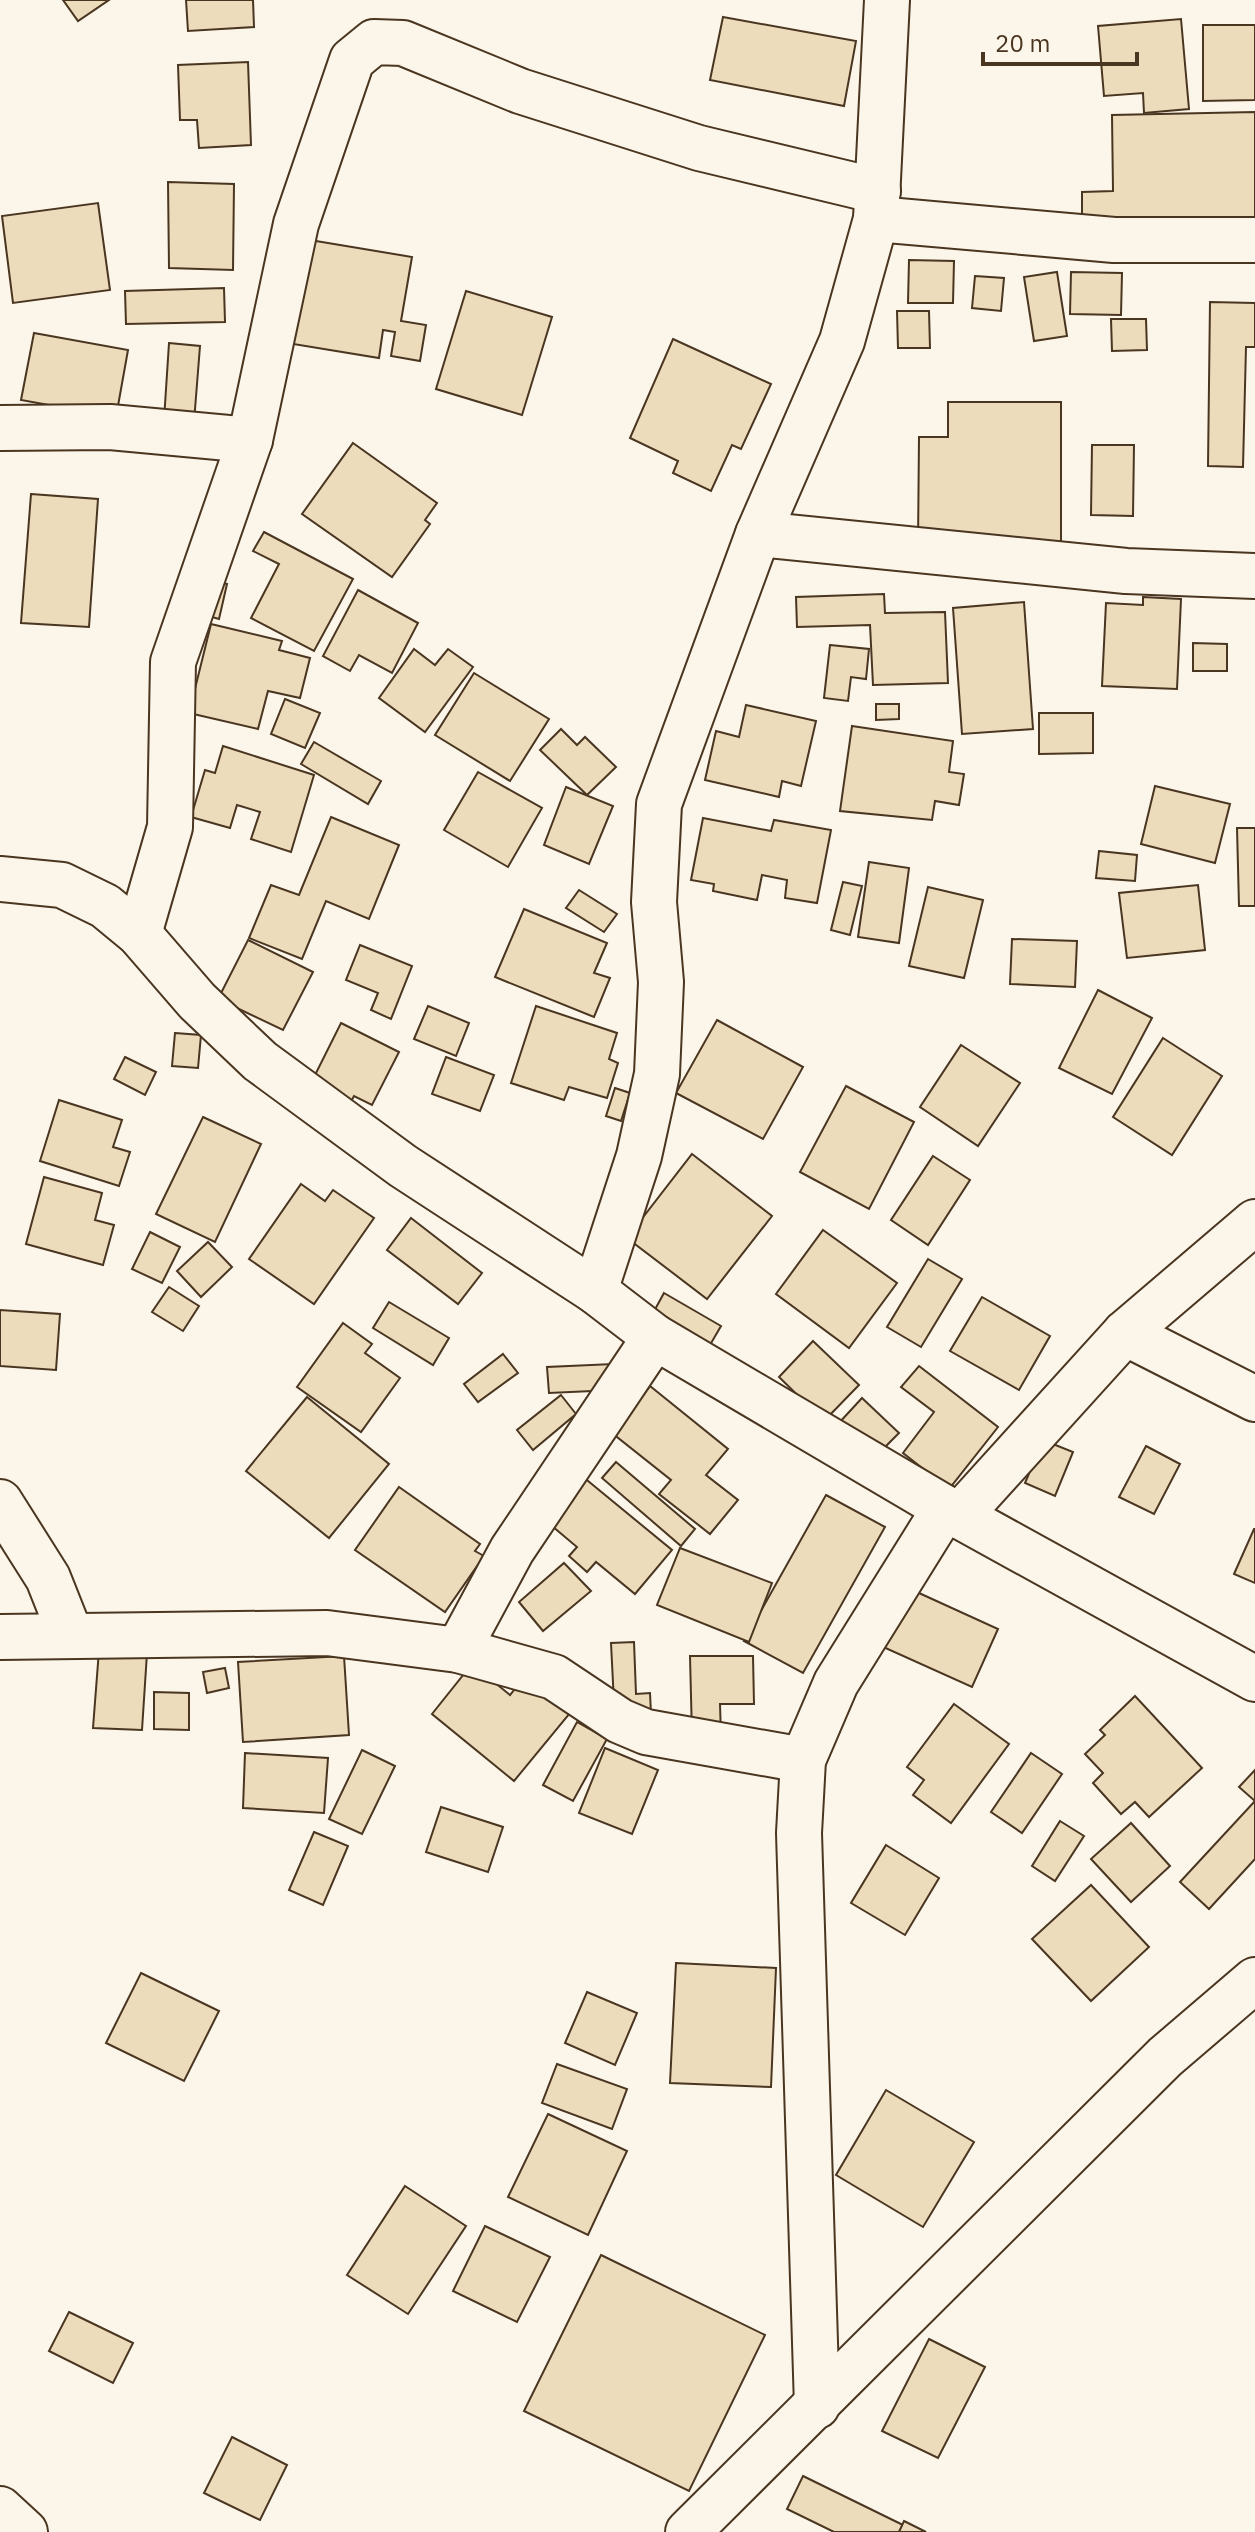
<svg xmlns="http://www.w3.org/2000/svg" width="1255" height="2532" viewBox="0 0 1255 2532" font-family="'IBM Plex Sans',sans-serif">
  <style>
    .building { fill: #ecdcbc; stroke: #4a3520; stroke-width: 2 }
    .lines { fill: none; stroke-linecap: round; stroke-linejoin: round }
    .street-casing { stroke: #4a3520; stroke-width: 48 }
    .secondary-casing { stroke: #4a3520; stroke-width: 48 }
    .street { stroke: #fbf6e9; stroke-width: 44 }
    .secondary { stroke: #fbf6e9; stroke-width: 44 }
  </style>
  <rect width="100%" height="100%" fill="#fbf6e9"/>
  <!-- building -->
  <g class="building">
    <polygon points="63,0 109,0 78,21"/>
    <polygon points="186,0 253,0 254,27 188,31"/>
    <polygon points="723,17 856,41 844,106 710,80"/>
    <polygon points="1181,19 1189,109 1144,113 1143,93 1104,96 1098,26"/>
    <polygon points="1203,25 1255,25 1255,100 1203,101"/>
    <polygon points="248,62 251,145 199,148 197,120 180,120 178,65"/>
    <polygon points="1255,112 1255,229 1082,231 1082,192 1113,191 1112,115"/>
    <polygon points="168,182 234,184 233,270 169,268"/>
    <polygon points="98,203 110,290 13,303 2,216"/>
    <polygon points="298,238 412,257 401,321 426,325 420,361 391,356 395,332 383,330 379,358 281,342"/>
    <polygon points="909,260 954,261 953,303 908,303"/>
    <polygon points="1057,272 1067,336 1034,341 1024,277"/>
    <polygon points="1071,272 1122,273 1121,315 1070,314"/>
    <polygon points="975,276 1004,278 1001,311 972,308"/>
    <polygon points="224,288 225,322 126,324 125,291"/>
    <polygon points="466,291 552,317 522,415 436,389"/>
    <polygon points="1210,302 1255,303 1255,347 1246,347 1243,467 1208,466"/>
    <polygon points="897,311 929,311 930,348 898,348"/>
    <polygon points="1111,319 1146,319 1147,350 1112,351"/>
    <polygon points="34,333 128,350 116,417 21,400"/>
    <polygon points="673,339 771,384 741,449 732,445 711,491 673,473 678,461 630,438"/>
    <polygon points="169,343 200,346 194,422 164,420"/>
    <polygon points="948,402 1061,402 1061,546 918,545 919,437 948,437"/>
    <polygon points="353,443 437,503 425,520 430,524 392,577 302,514"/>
    <polygon points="1092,445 1134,445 1133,516 1091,515"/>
    <polygon points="31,494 98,499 89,627 21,623"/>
    <polygon points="264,532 353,579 314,651 251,618 279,564 253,551"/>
    <polygon points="206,578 227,584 219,619 198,613"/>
    <polygon points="358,590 418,623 392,673 359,655 350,671 323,656"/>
    <polygon points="884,594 885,613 945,612 948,683 873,685 870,625 797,627 796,597"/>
    <polygon points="1143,597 1181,599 1177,689 1102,686 1106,603 1143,605"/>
    <polygon points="1024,602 1033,729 962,734 953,608"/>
    <polygon points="211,624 282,641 279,650 310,658 300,698 268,691 258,729 189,713"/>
    <polygon points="1193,643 1227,644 1227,671 1193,671"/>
    <polygon points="830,645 869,649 866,679 851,677 848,701 824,698"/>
    <polygon points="414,649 435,665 448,649 473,667 425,732 379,698"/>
    <polygon points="474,673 549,719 510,781 435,735"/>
    <polygon points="285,699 320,713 305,748 271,734"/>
    <polygon points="876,704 899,704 899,719 876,720"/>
    <polygon points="746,705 816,721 801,786 782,781 779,797 705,780 716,731 739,737"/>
    <polygon points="1039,713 1093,713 1093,753 1039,754"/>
    <polygon points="852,726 953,741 949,772 964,774 959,805 935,801 932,820 840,811"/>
    <polygon points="561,729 577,745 585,737 616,767 587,795 540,750"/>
    <polygon points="314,742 381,781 368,804 301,764"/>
    <polygon points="223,746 314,775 291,852 251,839 260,812 237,805 230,828 191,817 205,770 215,773"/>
    <polygon points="478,772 542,808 508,867 444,830"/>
    <polygon points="1155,786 1230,804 1215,863 1141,844"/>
    <polygon points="566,787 613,806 589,864 544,845"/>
    <polygon points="331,817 399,845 369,919 326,901 302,959 249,938 271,885 299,895"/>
    <polygon points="703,818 771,831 774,820 831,830 817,903 785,898 787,880 762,875 757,900 713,891 714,884 691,880"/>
    <polygon points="1237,828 1255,828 1255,906 1239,906"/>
    <polygon points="1099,851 1137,855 1135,881 1096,878"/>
    <polygon points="869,862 909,868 899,943 858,937"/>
    <polygon points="843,882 862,886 850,935 831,930"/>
    <polygon points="1198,885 1205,950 1127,958 1119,893"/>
    <polygon points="928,887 983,900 964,978 909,966"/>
    <polygon points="579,890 617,914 604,932 566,908"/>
    <polygon points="524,909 607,943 594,973 610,978 594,1017 495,977"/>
    <polygon points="1012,939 1077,941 1075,987 1010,984"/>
    <polygon points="248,940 313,972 283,1030 218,999"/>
    <polygon points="360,945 412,966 391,1019 371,1010 378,993 346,980"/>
    <polygon points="1098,990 1152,1018 1112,1094 1059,1068"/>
    <polygon points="428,1006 469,1023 456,1056 414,1039"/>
    <polygon points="536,1006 617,1033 609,1059 618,1063 607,1098 569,1087 564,1100 511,1083"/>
    <polygon points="717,1020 803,1067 763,1139 676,1093"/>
    <polygon points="341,1023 399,1052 372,1105 354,1096 348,1107 309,1087"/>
    <polygon points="175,1033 201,1035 198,1068 172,1066"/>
    <polygon points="1163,1038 1222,1076 1172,1155 1113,1117"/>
    <polygon points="961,1045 1020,1083 978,1146 920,1107"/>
    <polygon points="125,1057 156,1072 145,1095 114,1079"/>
    <polygon points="446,1057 494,1075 480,1111 432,1094"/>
    <polygon points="846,1086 914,1122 869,1209 800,1172"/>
    <polygon points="615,1088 630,1093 621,1121 606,1116"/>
    <polygon points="59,1100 122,1120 113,1147 130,1152 119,1186 40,1161"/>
    <polygon points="203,1117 261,1144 215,1242 156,1214"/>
    <polygon points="692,1154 772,1216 707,1299 627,1238"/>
    <polygon points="933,1156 970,1180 928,1245 891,1220"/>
    <polygon points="44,1177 102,1193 95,1220 114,1225 103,1265 26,1244"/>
    <polygon points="301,1184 325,1201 333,1190 374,1218 314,1304 249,1259"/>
    <polygon points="411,1218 482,1273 458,1304 387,1250"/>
    <polygon points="823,1230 897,1283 849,1348 776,1294"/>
    <polygon points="150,1232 180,1247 162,1283 132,1269"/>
    <polygon points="208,1242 232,1267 201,1297 177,1271"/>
    <polygon points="928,1259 962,1279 921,1347 887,1327"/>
    <polygon points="169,1287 199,1306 183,1331 152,1312"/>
    <polygon points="664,1293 721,1326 710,1345 653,1313"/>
    <polygon points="982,1297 1050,1336 1019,1390 950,1351"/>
    <polygon points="389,1302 449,1338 433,1365 373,1328"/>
    <polygon points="0,1310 60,1314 56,1370 0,1366"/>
    <polygon points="343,1323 372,1344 365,1353 400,1378 361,1432 297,1387"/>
    <polygon points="813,1341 859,1385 824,1421 779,1377"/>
    <polygon points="503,1354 518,1373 478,1402 464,1384"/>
    <polygon points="613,1364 614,1390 549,1393 547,1367"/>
    <polygon points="919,1366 998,1427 949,1489 903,1453 934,1412 901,1387"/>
    <polygon points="650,1386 728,1449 706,1475 738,1500 710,1534 659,1494 671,1480 612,1433"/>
    <polygon points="561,1395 576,1414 533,1450 517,1430"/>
    <polygon points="307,1397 389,1464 329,1538 246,1471"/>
    <polygon points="862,1398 899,1433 875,1457 838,1424"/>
    <polygon points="1043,1440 1073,1452 1055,1496 1025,1483"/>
    <polygon points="1146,1446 1180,1464 1154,1514 1119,1497"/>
    <polygon points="616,1462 695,1529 681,1546 602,1478"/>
    <polygon points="582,1476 672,1550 635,1594 596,1562 587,1572 569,1556 577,1547 546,1521"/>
    <polygon points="399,1487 480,1544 475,1551 484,1556 445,1612 355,1550"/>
    <polygon points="826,1495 885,1527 803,1673 744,1641"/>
    <polygon points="1254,1529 1255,1529 1255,1583 1234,1574"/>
    <polygon points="680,1548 772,1583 749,1642 657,1605"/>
    <polygon points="564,1563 591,1591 543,1631 519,1602"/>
    <polygon points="908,1588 998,1629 972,1687 881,1646"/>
    <polygon points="634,1642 636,1694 650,1693 651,1714 614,1703 611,1643"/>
    <polygon points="99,1650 147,1653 142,1730 93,1728"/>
    <polygon points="344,1656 349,1735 243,1742 238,1662"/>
    <polygon points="690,1656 753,1656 754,1704 720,1704 721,1736 692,1736"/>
    <polygon points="472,1664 510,1695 530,1670 575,1707 514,1781 432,1714"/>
    <polygon points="225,1668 229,1688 207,1693 203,1672"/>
    <polygon points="154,1692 189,1693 189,1730 154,1729"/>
    <polygon points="1135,1696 1202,1768 1149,1817 1135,1802 1121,1814 1093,1783 1103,1773 1085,1754 1105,1735 1100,1730"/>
    <polygon points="954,1704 1009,1744 951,1823 913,1795 924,1780 907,1767"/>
    <polygon points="577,1722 607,1739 573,1801 543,1785"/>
    <polygon points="605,1748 658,1770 632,1834 579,1813"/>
    <polygon points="362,1750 395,1766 362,1834 329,1819"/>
    <polygon points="245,1753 328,1758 324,1813 243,1808"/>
    <polygon points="1031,1753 1062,1774 1022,1833 991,1812"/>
    <polygon points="1255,1770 1255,1859 1209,1909 1180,1882 1255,1801 1239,1787"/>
    <polygon points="441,1807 503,1827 488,1872 426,1852"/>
    <polygon points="1060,1821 1084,1836 1055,1881 1032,1866"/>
    <polygon points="1131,1823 1170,1866 1131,1902 1091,1859"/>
    <polygon points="314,1832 348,1846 323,1905 289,1890"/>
    <polygon points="886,1845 939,1878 905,1935 851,1903"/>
    <polygon points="1091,1885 1149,1947 1091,2001 1032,1939"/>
    <polygon points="676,1963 776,1968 771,2087 670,2083"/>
    <polygon points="141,1973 219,2011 184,2081 106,2043"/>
    <polygon points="587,1992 637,2013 615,2065 565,2043"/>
    <polygon points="557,2064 627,2089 612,2129 542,2103"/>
    <polygon points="886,2090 974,2142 923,2227 836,2175"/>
    <polygon points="548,2114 627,2151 588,2235 508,2197"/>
    <polygon points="405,2186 466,2226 408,2314 347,2275"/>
    <polygon points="485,2226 550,2257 517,2322 453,2291"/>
    <polygon points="601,2255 765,2335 689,2491 524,2411"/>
    <polygon points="69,2312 133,2343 113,2383 49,2351"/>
    <polygon points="929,2339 985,2367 938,2458 882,2431"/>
    <polygon points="232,2437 287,2465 260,2520 204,2493"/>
    <polygon points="803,2476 903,2525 899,2532 834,2532 787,2509"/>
    <polygon points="904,2521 926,2532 899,2532"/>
  </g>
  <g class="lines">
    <defs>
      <g id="street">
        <polyline points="876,219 1114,240 1255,240"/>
        <polyline points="0,428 110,427 250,440"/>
        <polyline points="758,534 1126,571 1255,576"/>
        <polyline points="0,879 62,885 105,906 139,934 197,1001 260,1061 403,1166 595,1291 655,1337 945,1508 1255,1679"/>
        <polyline points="139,934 170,827 173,662 250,440 296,224 352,60 374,42 403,43 520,91 699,148 878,191"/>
        <polyline points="595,1291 639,1156 657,1074 661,982 654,902 659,804 758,534 842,341 876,219 887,0"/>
        <polyline points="1125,1333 1255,1399"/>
        <polyline points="0,1502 48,1578 71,1636"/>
        <polyline points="960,1515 1125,1333 1255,1222"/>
        <polyline points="0,1637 327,1633 458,1650 554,1677 620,1721 646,1732 803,1760"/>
        <polyline points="458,1650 512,1550 655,1337"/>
        <polyline points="817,2406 799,1833 803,1760 836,1683 945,1508"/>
        <polyline points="0,2509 25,2532"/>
      </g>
      <polyline id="secondary" points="688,2532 1165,2057 1255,1980"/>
    </defs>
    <!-- street casing -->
    <use href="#street" class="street-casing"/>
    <!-- secondary casing -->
    <use href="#secondary" class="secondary-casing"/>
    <!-- street -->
    <use href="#street" class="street"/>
    <!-- secondary -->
    <use href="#secondary" class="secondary"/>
  </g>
  <!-- scale -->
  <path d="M983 52v12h154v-12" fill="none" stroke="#4a3520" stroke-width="4"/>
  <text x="995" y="52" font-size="24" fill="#4a3520" stroke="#fbf6e9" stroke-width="6" paint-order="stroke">20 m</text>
</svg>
